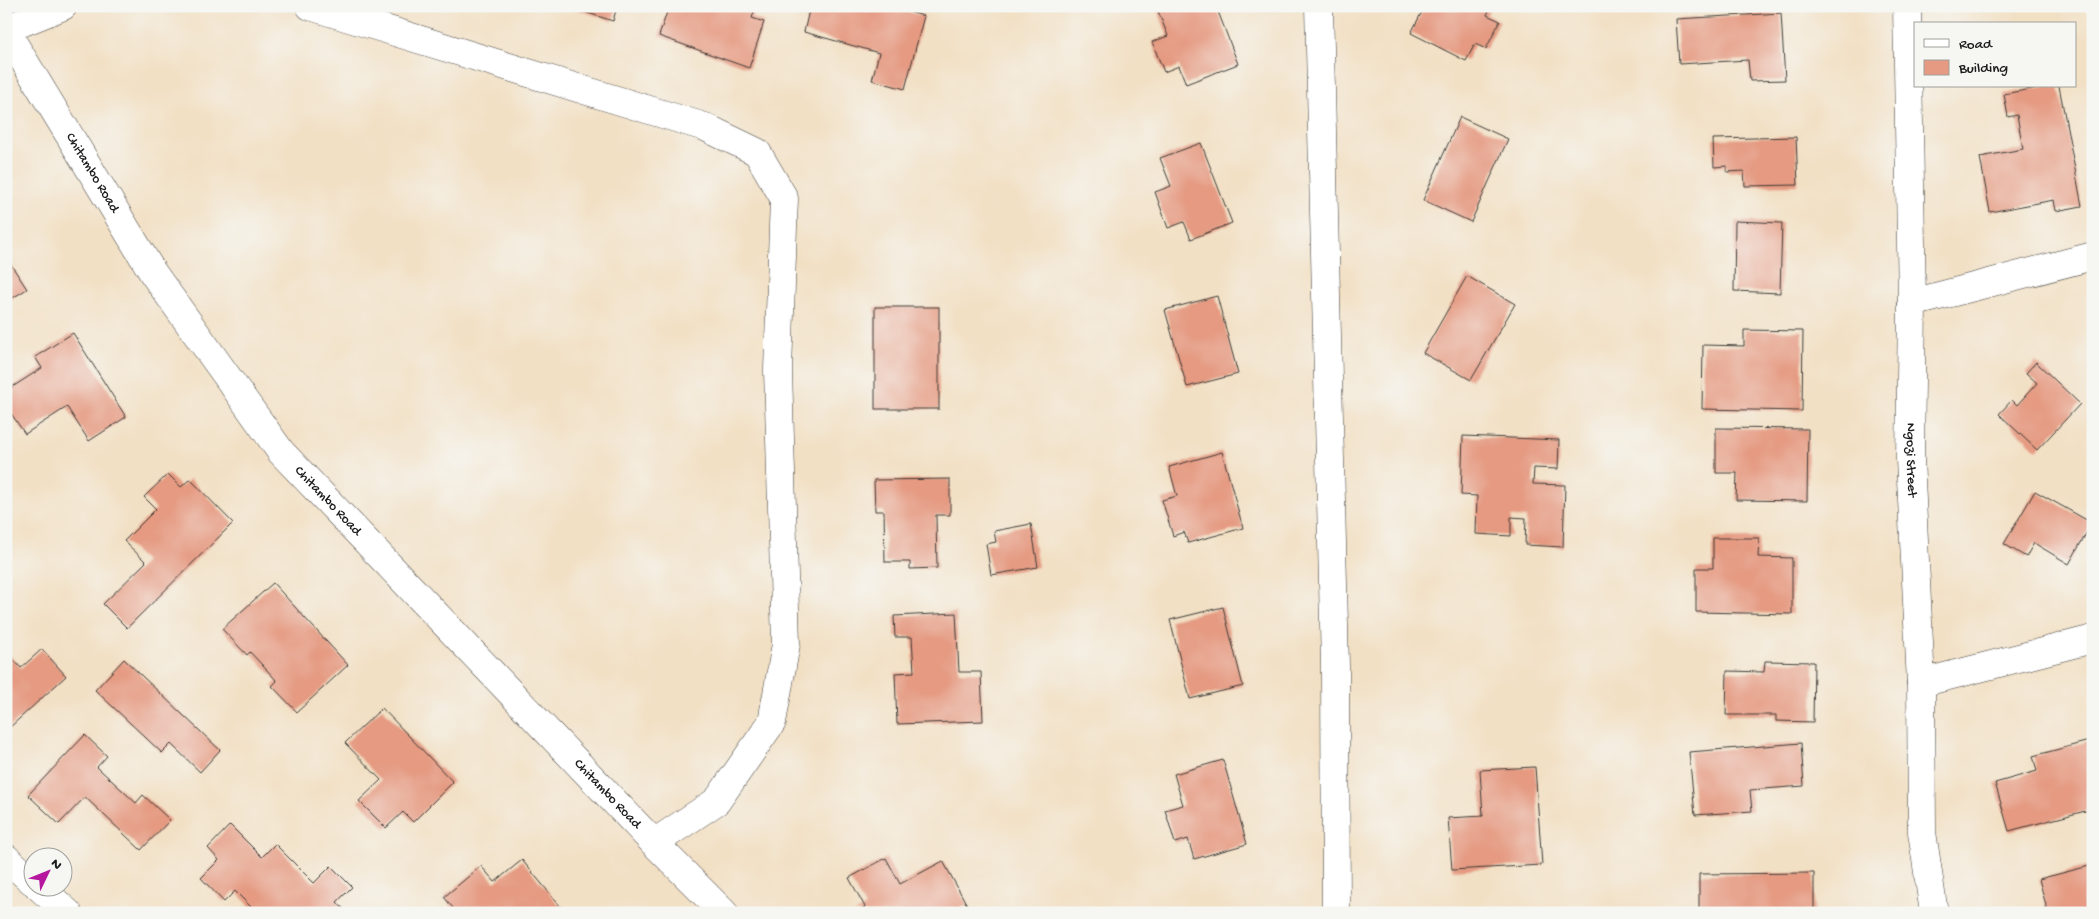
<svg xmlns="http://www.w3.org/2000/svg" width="2099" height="919" viewBox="0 0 2099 919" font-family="'Gochi Hand',sans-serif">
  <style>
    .building { fill: #e59a81 }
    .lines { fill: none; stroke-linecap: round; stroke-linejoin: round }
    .minor-casing { stroke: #3c3935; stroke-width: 29 }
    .minor { stroke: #fff; stroke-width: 28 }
    .labels { text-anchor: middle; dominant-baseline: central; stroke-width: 4; stroke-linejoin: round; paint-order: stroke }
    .street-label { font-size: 14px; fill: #1c1c1c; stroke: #f6f6f2 }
  </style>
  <rect width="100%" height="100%" fill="#f6f6f2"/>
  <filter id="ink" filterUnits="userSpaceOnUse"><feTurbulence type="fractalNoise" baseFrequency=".02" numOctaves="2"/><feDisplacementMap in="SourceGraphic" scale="10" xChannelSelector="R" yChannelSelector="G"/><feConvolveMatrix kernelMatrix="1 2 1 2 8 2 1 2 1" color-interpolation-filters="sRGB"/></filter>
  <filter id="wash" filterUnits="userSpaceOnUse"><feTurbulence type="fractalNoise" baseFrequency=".0096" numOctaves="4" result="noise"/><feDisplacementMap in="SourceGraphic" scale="20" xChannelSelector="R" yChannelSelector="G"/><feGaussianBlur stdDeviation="1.12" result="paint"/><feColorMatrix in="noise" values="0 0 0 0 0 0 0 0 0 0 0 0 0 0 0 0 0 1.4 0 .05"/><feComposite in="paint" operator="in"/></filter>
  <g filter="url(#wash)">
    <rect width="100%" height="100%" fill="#f2e0c5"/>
    <g id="blocks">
      <!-- building -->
      <g class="building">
        <polygon points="566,6 617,6 613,21"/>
        <polygon points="669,6 756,6 752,18 764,22 749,68 659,36"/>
        <polygon points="810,6 887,6 924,16 905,89 872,80 879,53 804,32"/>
        <polygon points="1156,6 1216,6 1238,64 1186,84 1179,66 1164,72 1152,42 1168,36"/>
        <polygon points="1425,6 1491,6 1487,15 1500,21 1486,49 1475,44 1466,61 1411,33"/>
        <polygon points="1781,13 1785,80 1750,81 1748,60 1679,64 1676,19"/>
        <polygon points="2047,86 2059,86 2082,206 2056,211 2054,200 1990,212 1980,157 2023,149 2017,115 2008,117 2004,94"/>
        <polygon points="1460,117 1508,139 1471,222 1423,200"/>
        <polygon points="1796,137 1798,185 1745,186 1744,171 1727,172 1727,166 1714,167 1713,139"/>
        <polygon points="1201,143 1232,223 1191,239 1184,222 1168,228 1155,192 1171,186 1160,158"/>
        <polygon points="1735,221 1782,223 1780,293 1734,291"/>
        <polygon points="6,257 27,289 6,302"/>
        <polygon points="1467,276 1515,304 1471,380 1423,353"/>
        <polygon points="1217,296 1238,374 1187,387 1165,310"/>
        <rect x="875" y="307" width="64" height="102"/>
        <polygon points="1744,330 1803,331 1802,411 1702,409 1703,345 1744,346"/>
        <polygon points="73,333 126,417 89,441 67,407 25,434 6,406 6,391 42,368 35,357"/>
        <polygon points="2036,362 2080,404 2037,450 1999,414 2012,400 2017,405 2037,383 2026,373"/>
        <polygon points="1716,428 1808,429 1807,501 1736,500 1737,473 1716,473"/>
        <polygon points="1463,436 1559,440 1558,469 1534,468 1533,484 1565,485 1563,547 1525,545 1526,518 1511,517 1511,536 1476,534 1477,496 1461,495"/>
        <polygon points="1222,452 1243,528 1188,543 1184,532 1173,536 1162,500 1177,496 1169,467"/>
        <polygon points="168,474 181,487 190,479 233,523 127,628 103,604 146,562 124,541 156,509 144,497"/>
        <polygon points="950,479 950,515 936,515 937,568 910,569 910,562 885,562 884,511 875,511 874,480"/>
        <polygon points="2035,491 2092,523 2069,564 2034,543 2026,557 2004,544"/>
        <polygon points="1031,524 1038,567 991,575 986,544 996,542 994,531"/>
        <polygon points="1713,538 1759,538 1758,557 1792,558 1792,614 1696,612 1696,568 1713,568"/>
        <polygon points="273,583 348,665 297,712 272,686 277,681 250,652 247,655 222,629"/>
        <polygon points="1223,607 1243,686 1190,699 1170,620"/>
        <polygon points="956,613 959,672 981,672 983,721 897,724 895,673 914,672 912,637 895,637 894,616"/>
        <polygon points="42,649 66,676 8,729 6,727 6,651 21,668"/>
        <polygon points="124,659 220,750 200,772 171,744 162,753 95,690"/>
        <polygon points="1765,661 1814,662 1813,722 1776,721 1776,715 1726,715 1727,671 1764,672"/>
        <polygon points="382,708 453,782 413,822 403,812 386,828 359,801 381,780 345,743"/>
        <polygon points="85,735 107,756 97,767 136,803 143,795 170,820 141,850 85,797 59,824 28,795"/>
        <polygon points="2093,740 2093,809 2009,831 1995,783 2037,771 2033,756"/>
        <polygon points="1801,743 1804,786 1750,790 1752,811 1695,815 1689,752"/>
        <polygon points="1223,760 1247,844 1194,859 1188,839 1175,843 1165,810 1183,805 1174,774"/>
        <polygon points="1535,767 1542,865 1452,870 1448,818 1483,816 1480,770"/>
        <polygon points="230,825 262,857 275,844 314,883 331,866 352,887 337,902 347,913 257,913 235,891 224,902 201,878 219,860 208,848"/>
        <polygon points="886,858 900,884 943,861 967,905 952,913 855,913 865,907 849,878"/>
        <polygon points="522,860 561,907 554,913 457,913 444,897 481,866 495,882"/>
        <polygon points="2093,865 2093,913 2048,913 2039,879"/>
        <polygon points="1814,873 1814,913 1699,913 1699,874"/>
      </g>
    </g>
  </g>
  <g filter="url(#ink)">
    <use href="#blocks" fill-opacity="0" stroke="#3c3935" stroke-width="1"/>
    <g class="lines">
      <defs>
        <g id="minor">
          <polyline points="310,6 705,127 757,152 784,198 778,370 786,644 772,722 717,801 654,843"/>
          <polyline points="1319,6 1335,666 1336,913"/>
          <path id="s1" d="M1907 6 1912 303 1910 459 1921 683 1922 832 1934 913"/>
          <polyline points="6,29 63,6"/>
          <path id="s2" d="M6 31 153 273 281 452 654 843 724 913"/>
          <polyline points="1912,303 2093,256"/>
          <polyline points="1921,683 2093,639"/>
          <polyline points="6,858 32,881"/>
          <polyline points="38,886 68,913"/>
        </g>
      </defs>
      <!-- minor casing -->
      <use href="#minor" class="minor-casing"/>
      <!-- minor -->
      <use href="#minor" class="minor"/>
    </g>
  </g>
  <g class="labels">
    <!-- street labels -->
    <g class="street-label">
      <text stroke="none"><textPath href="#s2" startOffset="166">Chitambo Road</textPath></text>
      <text stroke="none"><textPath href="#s1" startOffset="454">Ngozi Street</textPath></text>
      <text stroke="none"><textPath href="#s2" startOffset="571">Chitambo Road</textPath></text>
      <text stroke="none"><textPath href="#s2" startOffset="976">Chitambo Road</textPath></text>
    </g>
  </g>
  <!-- margin -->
  <rect width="2099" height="919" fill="none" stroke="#f6f6f2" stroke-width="25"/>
  <!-- legend -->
  <rect x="1914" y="22" width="162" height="65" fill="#f6f6f2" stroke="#9f9f9c"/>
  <rect x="1924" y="39" width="25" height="8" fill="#ffffff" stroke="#9f9f9c"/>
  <text x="1959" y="48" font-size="15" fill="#1c1c1c">Road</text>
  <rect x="1924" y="60" width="25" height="15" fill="#e59a81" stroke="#9f9f9c"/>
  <text x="1959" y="72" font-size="15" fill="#1c1c1c">Building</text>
  <!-- north arrow -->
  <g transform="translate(48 872) rotate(47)"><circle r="24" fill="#f6f6f2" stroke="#9f9f9c"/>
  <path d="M0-4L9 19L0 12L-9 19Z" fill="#b5179e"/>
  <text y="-8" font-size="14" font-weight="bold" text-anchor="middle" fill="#1c1c1c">N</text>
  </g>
</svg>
